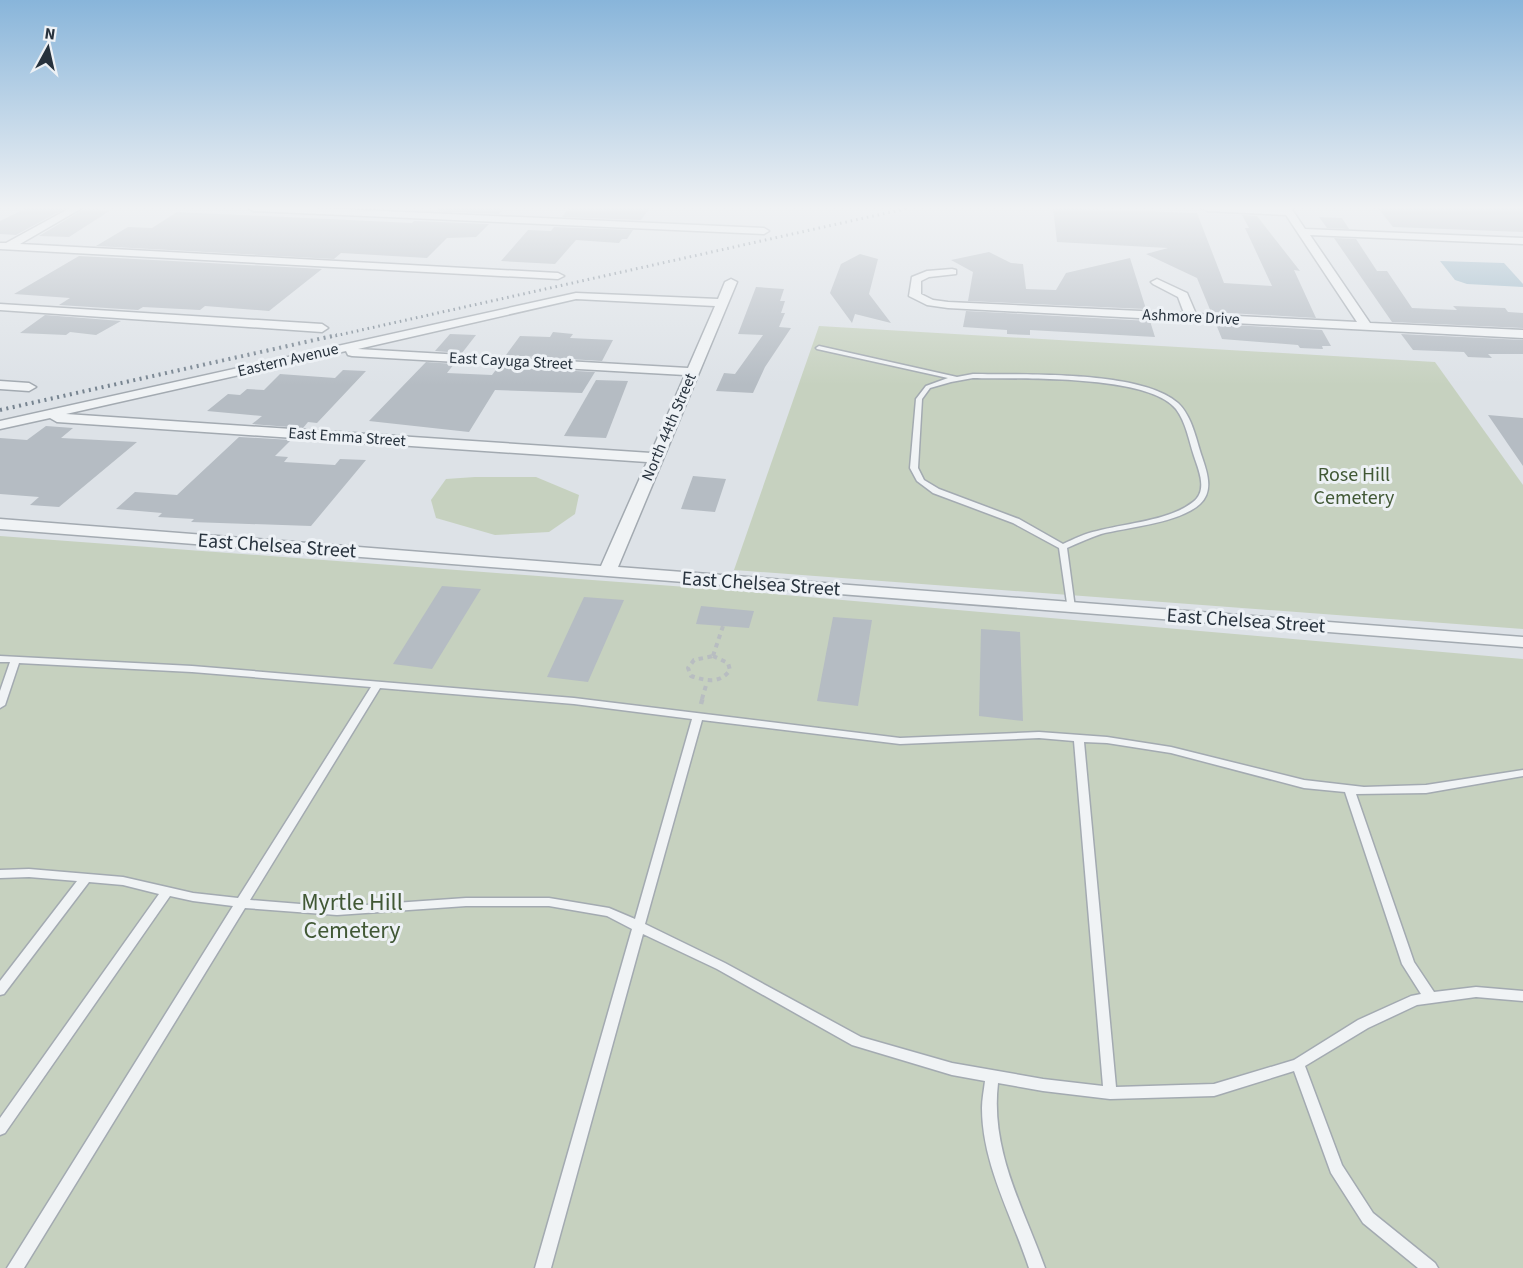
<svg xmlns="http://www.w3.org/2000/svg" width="1523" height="1268" viewBox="0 0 1523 1268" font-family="'Source Sans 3',sans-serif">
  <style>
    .green { fill: #c6d1bf }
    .water { fill: #99b6c6 }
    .building { fill: #b5bcc3 }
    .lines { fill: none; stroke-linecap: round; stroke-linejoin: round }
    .service-casing { stroke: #a3aab1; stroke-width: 3 }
    .minor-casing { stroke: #a3aab1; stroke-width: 3 }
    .path-far1 { stroke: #b8bdc1; stroke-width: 4; stroke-dasharray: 4.5 4.5; stroke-linecap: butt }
    .path { stroke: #b8bdc1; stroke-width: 4.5; stroke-dasharray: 5 5; stroke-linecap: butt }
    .service { fill: #f0f3f5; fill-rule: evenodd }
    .minor { fill: #f0f3f5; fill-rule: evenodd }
    .rail-far1 { stroke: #778490; stroke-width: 3; stroke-dasharray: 1.5 4; stroke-linecap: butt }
    .rail { stroke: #778490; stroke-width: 4; stroke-dasharray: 2 4.5; stroke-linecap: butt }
    .labels { text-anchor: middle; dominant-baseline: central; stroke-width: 6; stroke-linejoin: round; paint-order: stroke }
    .far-street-label { font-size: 16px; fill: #27323d; stroke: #edf1f5 }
    .park-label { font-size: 20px; fill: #415835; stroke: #edf1f5 }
    .street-label { font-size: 20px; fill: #27323d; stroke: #edf1f5 }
    .near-park-label { font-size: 24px; fill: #415835; stroke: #edf1f5 }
  </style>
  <rect width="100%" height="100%" fill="#dde2e7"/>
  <!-- green -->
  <g class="green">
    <polygon points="819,326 1435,362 1523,485 1523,629 734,570"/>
    <polygon points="475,477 536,477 579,495 575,514 549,532 495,535 436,518 431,500 446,479"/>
    <polygon points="0,536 727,590 1523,659 1523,1268 0,1268"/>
  </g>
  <!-- water -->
  <polygon class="water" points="1440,261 1504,263 1523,284 1523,287 1467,284 1455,280"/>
  <!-- building -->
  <g class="building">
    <polygon points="27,208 64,209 16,235 0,234 0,221"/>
    <polygon points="439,208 504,208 499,214 436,211"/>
    <polygon points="569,208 650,208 641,220 562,217"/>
    <polygon points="1053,208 1197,213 1224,283 1272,286 1245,228 1249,228 1242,215 1257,216 1300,271 1294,270 1316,318 1211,312 1197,278 1146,254 1168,248 1057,242"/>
    <polygon points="1378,208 1523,208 1523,232 1393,227"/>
    <polygon points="84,209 111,210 69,237 39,236"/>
    <polygon points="177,212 412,223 414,221 489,224 476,237 447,238 427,258 341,253 334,259 96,246 128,227 152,228"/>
    <polygon points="1319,217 1342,218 1349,229 1327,228"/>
    <polygon points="554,227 633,230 627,239 622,239 619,243 576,240 555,264 501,261 528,230 551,231"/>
    <polygon points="1334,238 1356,239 1377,271 1387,271 1412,308 1457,310 1453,306 1505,308 1508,312 1523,313 1523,328 1392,322"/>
    <polygon points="989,252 1011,263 1023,264 1026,289 1056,290 1066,273 1130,258 1146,309 968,301 973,272 951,260"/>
    <polygon points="860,254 878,259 869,294 891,323 855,314 852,323 830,293 841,264"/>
    <polygon points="79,256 322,269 269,311 205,306 200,310 143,307 138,310 59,305 70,298 14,294"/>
    <polygon points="756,287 784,289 780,301 785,301 781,313 785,313 779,327 791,328 765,367 753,393 716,391 724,373 735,374 763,335 738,334"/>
    <polygon points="966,311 1150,321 1155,337 1030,330 1030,335 1007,334 1007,330 963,327"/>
    <polygon points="45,315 121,321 96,335 70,332 66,335 20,333"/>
    <polygon points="1216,324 1322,330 1331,346 1322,346 1323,349 1300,348 1298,345 1222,339"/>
    <polygon points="553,332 573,334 570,338 613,340 602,361 506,355 520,336 550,337"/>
    <polygon points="450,334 476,335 462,353 435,351"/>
    <polygon points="1401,334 1523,340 1523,354 1488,354 1492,358 1468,357 1464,352 1413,350"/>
    <polygon points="426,362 454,364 447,373 492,375 498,367 595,372 582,393 495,390 469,432 369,421"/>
    <polygon points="343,370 366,371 317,423 308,422 303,428 252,424 262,416 207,411 228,394 240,395 247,389 264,390 280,374 335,378"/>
    <polygon points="596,380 628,381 606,438 564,436"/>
    <polygon points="1488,415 1523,418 1523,466"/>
    <polygon points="46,426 73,428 61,438 137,442 59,507 30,505 39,497 0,494 0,438 27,440"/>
    <polygon points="239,437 291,440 275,456 288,457 284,462 335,465 340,459 366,460 311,526 191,522 194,519 158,517 162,513 116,509 135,492 177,495"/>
    <polygon points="693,476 726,479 715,512 681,509"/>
    <polygon points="442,586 481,589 432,669 393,664"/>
    <polygon points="584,597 624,600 588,682 547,677"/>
    <polygon points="701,606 754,611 749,628 696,624"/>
    <polygon points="833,617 872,620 858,706 817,701"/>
    <polygon points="981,629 1020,632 1023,721 979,716"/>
  </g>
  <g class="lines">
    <defs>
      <g id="service">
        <path d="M819 346 957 377 973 374C1022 375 1141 370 1178 403 1192 416 1196 439 1202 457 1207 472 1214 491 1200 504 1179 523 1129 527 1101 534 1089 538 1078 543 1067 548L1075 608 1071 611 1068 610 1059 548 1013 523 933 493 917 481 910 468 916 399 926 386 948 378 817 349 816 348ZM973 378C1017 379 1148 374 1176 409 1186 422 1189 441 1194 456 1199 471 1208 491 1193 502 1169 521 1126 523 1097 531 1085 533 1074 539 1063 544L1019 519 939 489 924 480 918 468 922 399 930 388 951 382Z"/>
        <path d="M0 656 192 666 574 698 900 738 1039 732 1107 737 1171 747 1304 780 1364 787 1426 785 1523 770V776L1426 793 1356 794 1414 962 1434 992 1476 987 1523 991V1001L1476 997 1417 1005 1368 1028 1305 1066 1342 1165 1373 1213 1435 1263 1438 1268H1418L1363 1223 1331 1173 1294 1071 1214 1096 1110 1099 1043 1091 998 1083C990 1150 1023 1207 1045 1268H1029C1012 1216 982 1164 982 1108 982 1099 984 1090 985 1081L952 1075 852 1045 717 969 643 934 551 1268H535L632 929 607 916 549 906H466L337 915 245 908 24 1268H7L233 906 193 901 170 896 5 1133 0 1135V1118L159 894 123 885 89 882 4 994 0 995V981L77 881 29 877 0 878V870L29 869 123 877 193 893 238 898 371 687 192 672 19 663 5 705 0 708V691L10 662H0ZM380 688 574 704 692 719 635 919 609 908 549 898H466L337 907 250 900ZM702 720 900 744 1039 738 1074 741 1103 1086 1043 1079 952 1063 861 1037 725 963 645 924ZM1084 742 1107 743 1171 753 1304 788 1345 792 1402 964 1421 994 1411 996 1358 1020 1294 1060 1214 1084 1116 1087Z"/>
      </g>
      <g id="minor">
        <polygon points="70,208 82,208 20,244 558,273 564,276 558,279 0,249 0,243 6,243"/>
        <polygon points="248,208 317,208 764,228 769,231 764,234 253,211"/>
        <polygon points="1202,208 1291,208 1305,229 1523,238 1523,244 1310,235 1370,323 1523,330 1523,338 948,308 927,305 909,296 912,277 927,271 952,269 956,270 956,274 929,277 921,281 921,294 933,300 948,302 1184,313 1178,297 1153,284 1151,282 1157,279 1187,293 1196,314 1357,322 1286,215 1207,211"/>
        <path d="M731 279 737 282 618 567 1523 637V647L0 529V519L601 566 647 462 57 422 50 418 0 429V421L576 293 718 299 725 282ZM576 299 715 306 688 368 358 349ZM346 351 348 355 352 356 685 375 651 453 66 414Z"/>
        <polygon points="0,304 322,324 328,328 322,332 0,310"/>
        <polygon points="0,381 29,383 36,387 29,391 0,389"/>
      </g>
    </defs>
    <!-- service casing -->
    <use href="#service" class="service-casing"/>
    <!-- minor casing -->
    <use href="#minor" class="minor-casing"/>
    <!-- path-far1 -->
    <g class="path-far1">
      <path d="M713 656 728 663 730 670C720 684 706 681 691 676L688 668 694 660Z"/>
      <polyline points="713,656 723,626"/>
      <polyline points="702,699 707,682"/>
    </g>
    <!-- path -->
    <polyline class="path" points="701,704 703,697"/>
    <!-- service -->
    <use href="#service" class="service"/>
    <!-- minor -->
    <use href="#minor" class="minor"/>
    <!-- rail-far1 -->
    <polyline class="rail-far1" points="330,337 909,208"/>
    <!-- rail -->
    <polyline class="rail" points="0,410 337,335"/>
  </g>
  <!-- sky -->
  <linearGradient id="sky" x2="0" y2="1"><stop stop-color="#88b5da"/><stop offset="0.54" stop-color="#f0f2f4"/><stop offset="1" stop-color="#f0f2f4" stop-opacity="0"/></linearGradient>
  <rect width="1523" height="385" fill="url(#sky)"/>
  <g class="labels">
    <!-- far-street labels -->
    <g class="far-street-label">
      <text transform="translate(1191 317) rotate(3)">Ashmore Drive</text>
      <text transform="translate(288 360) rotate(-13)">Eastern Avenue</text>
      <text transform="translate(511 361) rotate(3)">East Cayuga Street</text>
      <text transform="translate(669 427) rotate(-67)">North 44th Street</text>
      <text transform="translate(347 437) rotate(4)">East Emma Street</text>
    </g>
    <!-- park labels -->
    <g class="park-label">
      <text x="1354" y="475">Rose Hill<tspan x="1354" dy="23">Cemetery</tspan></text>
    </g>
    <!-- street labels -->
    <g class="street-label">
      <text transform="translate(277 546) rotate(4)">East Chelsea Street</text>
      <text transform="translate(761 584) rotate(4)">East Chelsea Street</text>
      <text transform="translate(1246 621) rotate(4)">East Chelsea Street</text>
    </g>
    <!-- near-park labels -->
    <g class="near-park-label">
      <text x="352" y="902">Myrtle Hill<tspan x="352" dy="28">Cemetery</tspan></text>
    </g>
  </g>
  <!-- north arrow -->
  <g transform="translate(48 48) rotate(8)" stroke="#edf1f5" stroke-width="4.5" paint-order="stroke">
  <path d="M0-4.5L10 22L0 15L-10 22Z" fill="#27323d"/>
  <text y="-9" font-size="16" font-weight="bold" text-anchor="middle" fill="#27323d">N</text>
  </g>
</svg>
